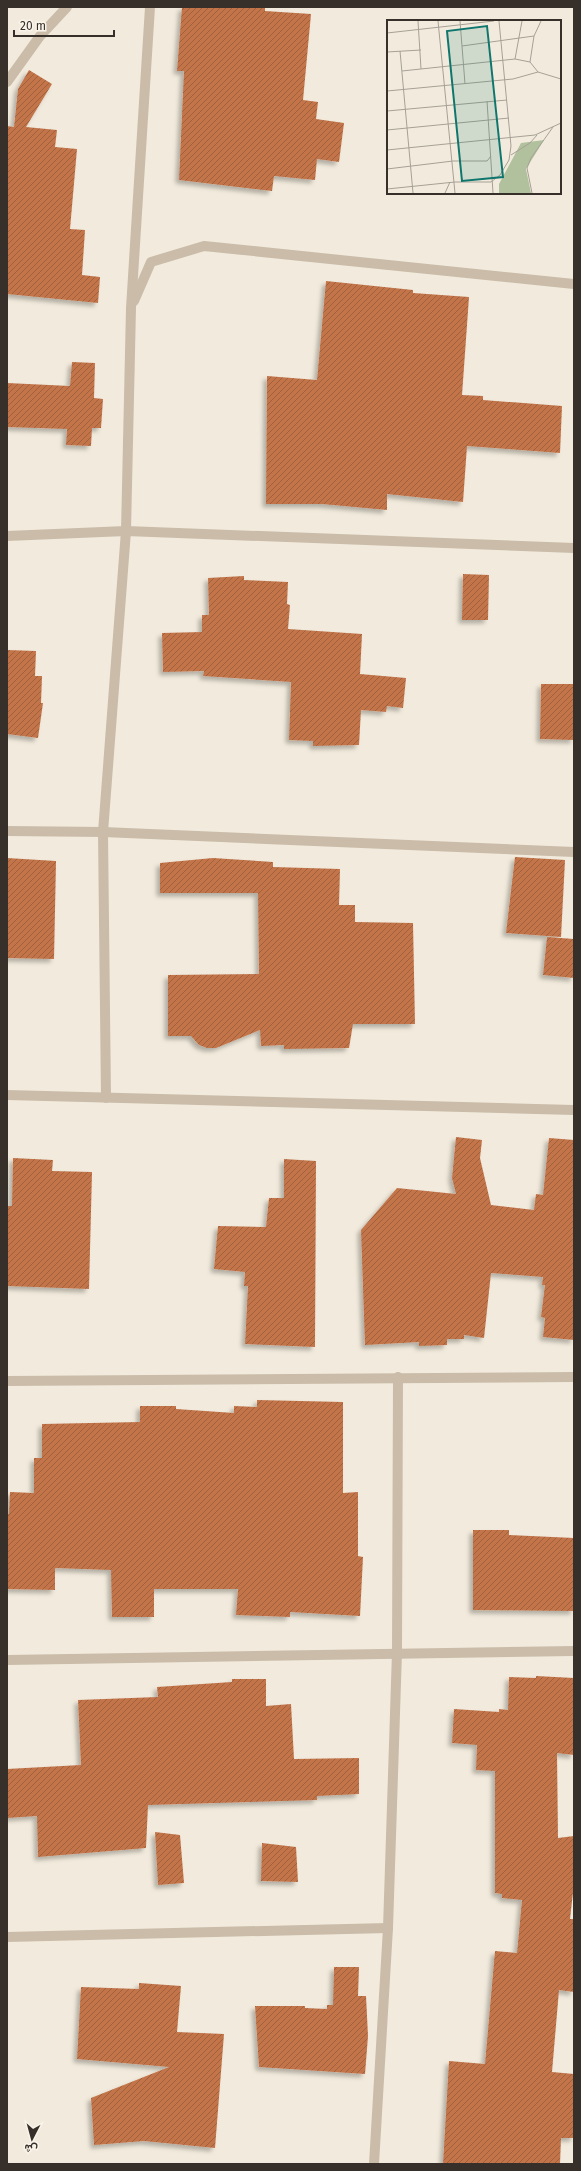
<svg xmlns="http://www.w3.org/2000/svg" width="581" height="2171" viewBox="0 0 581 2171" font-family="'Fira Sans',Vazirmatn,sans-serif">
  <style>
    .building { fill: url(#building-hatch); filter: url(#shadow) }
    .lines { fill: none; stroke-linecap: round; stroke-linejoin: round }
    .minor { stroke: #cabca9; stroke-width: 10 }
    .inset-road { fill: none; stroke: #a7a095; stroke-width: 1 }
    .view { fill: #0f766e; fill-opacity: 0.15; stroke: #0f766e; stroke-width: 2 }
    .inset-edge { fill: none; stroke: #372f29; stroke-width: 2 }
  </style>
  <defs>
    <pattern id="building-hatch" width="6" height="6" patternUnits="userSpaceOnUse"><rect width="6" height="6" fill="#c3754a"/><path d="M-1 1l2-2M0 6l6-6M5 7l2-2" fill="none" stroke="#9f603e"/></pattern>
    <filter id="shadow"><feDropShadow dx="-3.5" dy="3.5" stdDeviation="2" flood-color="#0004"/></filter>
  </defs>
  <rect width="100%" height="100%" fill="#f2ebdd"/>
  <!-- building -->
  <g class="building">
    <polygon points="182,7 265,7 265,11 311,14 303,100 318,102 316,119 344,123 339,162 317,159 315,180 274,176 272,191 179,180 184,71 177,71"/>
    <polygon points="29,70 52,84 26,127 57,130 55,147 77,149 70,229 85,230 82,275 100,277 98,303 7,294 7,126 14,127 18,89"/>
    <polygon points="326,281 413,290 413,293 469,297 462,395 483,396 483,400 562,406 560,453 467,446 463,502 387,494 387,510 322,504 266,504 267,376 317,380"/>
    <polygon points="72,362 95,363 94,398 103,399 101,428 92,428 91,446 66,445 67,429 7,427 7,383 70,386"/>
    <polygon points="463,574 489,575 488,620 462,620"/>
    <polygon points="244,576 244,580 288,582 287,604 290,605 288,629 362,634 360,674 406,678 403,708 387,706 386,712 361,710 359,745 313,746 313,741 289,740 291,682 203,676 204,671 163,672 162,633 202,632 202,615 209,615 208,578"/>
    <polygon points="7,650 36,651 35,676 42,676 41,703 43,703 38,738 7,734"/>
    <polygon points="541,684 574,684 574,740 540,739"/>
    <polygon points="515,857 565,860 561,937 506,933"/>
    <polygon points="7,858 56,861 54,959 7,958"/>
    <polygon points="213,858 273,862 273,867 340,869 339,905 355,905 355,922 413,923 415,1024 353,1024 349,1048 284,1049 284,1045 261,1046 260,1030 216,1048 207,1048 199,1045 191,1036 168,1036 168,975 259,974 258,893 160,893 160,863"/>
    <polygon points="547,937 574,939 574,978 543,975"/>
    <polygon points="456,1137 482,1140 480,1158 491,1205 534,1210 536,1194 543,1195 549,1138 574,1140 574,1340 543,1337 545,1318 541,1317 545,1285 542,1285 543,1277 491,1273 484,1338 464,1335 464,1339 447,1339 447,1345 419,1346 419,1342 365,1345 361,1230 397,1188 456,1194 452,1178"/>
    <polygon points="13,1158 53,1160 52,1171 92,1172 89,1289 7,1286 7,1206 12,1206"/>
    <polygon points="284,1159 316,1161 315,1347 245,1344 248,1286 244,1286 245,1272 214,1269 218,1226 266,1227 269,1198 284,1198"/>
    <polygon points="257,1400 343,1402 343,1493 358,1492 358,1556 363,1557 360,1616 290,1612 290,1617 236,1615 238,1589 154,1589 154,1617 112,1617 111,1570 55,1568 55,1590 7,1589 7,1514 9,1514 10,1492 34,1493 34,1458 42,1458 42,1424 140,1422 140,1406 176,1406 176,1409 234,1413 234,1406 257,1407"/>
    <polygon points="473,1530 509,1530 509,1535 574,1538 574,1611 473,1610"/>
    <polygon points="536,1676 574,1678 574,1755 557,1753 558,1838 574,1836 574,1884 570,1919 574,1919 574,1992 559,1990 552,2072 574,2074 574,2138 561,2138 560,2164 443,2164 449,2061 485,2064 495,1951 517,1953 522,1900 502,1898 502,1894 495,1893 495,1771 476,1770 477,1745 452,1743 454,1709 499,1712 499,1709 508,1710 509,1677 536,1678"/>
    <polygon points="232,1679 266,1679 266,1706 291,1704 294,1759 359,1758 359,1794 317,1796 317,1800 148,1805 146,1848 38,1857 37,1816 7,1818 7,1769 81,1765 78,1700 158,1697 157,1687 232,1682"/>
    <polygon points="155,1832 180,1835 184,1883 158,1885"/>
    <polygon points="262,1843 296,1847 298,1882 261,1881"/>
    <polygon points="334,1967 359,1967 358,1996 366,1996 368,2036 365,2074 259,2067 255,2006 305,2006 305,2008 327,2009 327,2005 333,2005"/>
    <polygon points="139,1983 181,1986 177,2032 224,2034 215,2148 144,2141 94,2145 91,2098 169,2067 77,2059 81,1987 139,1989"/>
  </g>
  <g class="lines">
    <!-- minor -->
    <g class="minor">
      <polyline points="7,82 40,36 67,7"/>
      <polyline points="134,301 151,262 204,246 574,284"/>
      <polyline points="7,536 126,531 574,548"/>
      <polyline points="7,831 103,832 574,852"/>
      <polyline points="7,1095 574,1110"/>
      <polyline points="106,1098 103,832 126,531 131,308 150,7"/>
      <polyline points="7,1381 574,1377"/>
      <polyline points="7,1660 574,1651"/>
      <polyline points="7,1937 388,1928"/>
      <polyline points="374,2164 388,1928 397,1652 398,1377"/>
    </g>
  </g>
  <!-- overview -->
  <g transform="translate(387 20)">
    <rect width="174" height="174" fill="#f2ebdd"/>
    <path d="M157 120 139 149 144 173H112V164L134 123Z" fill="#b1c19d"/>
    <path class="inset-road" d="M31 1 34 49M51 1 68 173M73 1 78 64M0 13 107 1M75 26 147 16M13 31 26 173M0 32 34 30M128 39 135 1M143 42 147 16 154 1M15 51 128 39 143 42 151 52 174 59M0 71 126 59 151 52M100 81 106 173M0 91 120 80M0 110 122 98M0 130 148 115 174 103M124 135 143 123 150 115M0 149 66 141H100L104 136M0 169 68 162H104L113 155 122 140 124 126 112 1M58 173 63 162M145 173 140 148 144 138 166 107"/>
    <path class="view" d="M100 6 116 157 75 161 60 11Z"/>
    <rect width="174" height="174" class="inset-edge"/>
  </g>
  <!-- border -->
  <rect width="581" height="2171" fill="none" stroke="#372f29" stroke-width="16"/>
  <!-- north arrow -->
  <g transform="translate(32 2139) rotate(186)" stroke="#f9f4ea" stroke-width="3" paint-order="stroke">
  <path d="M0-3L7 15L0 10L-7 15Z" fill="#372f29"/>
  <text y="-6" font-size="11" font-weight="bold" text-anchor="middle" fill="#372f29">ش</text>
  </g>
  <!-- scale -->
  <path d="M14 30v6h100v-6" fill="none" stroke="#372f29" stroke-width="2"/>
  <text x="20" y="30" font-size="12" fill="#372f29" stroke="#f9f4ea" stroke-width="3" paint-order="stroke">20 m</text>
</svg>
